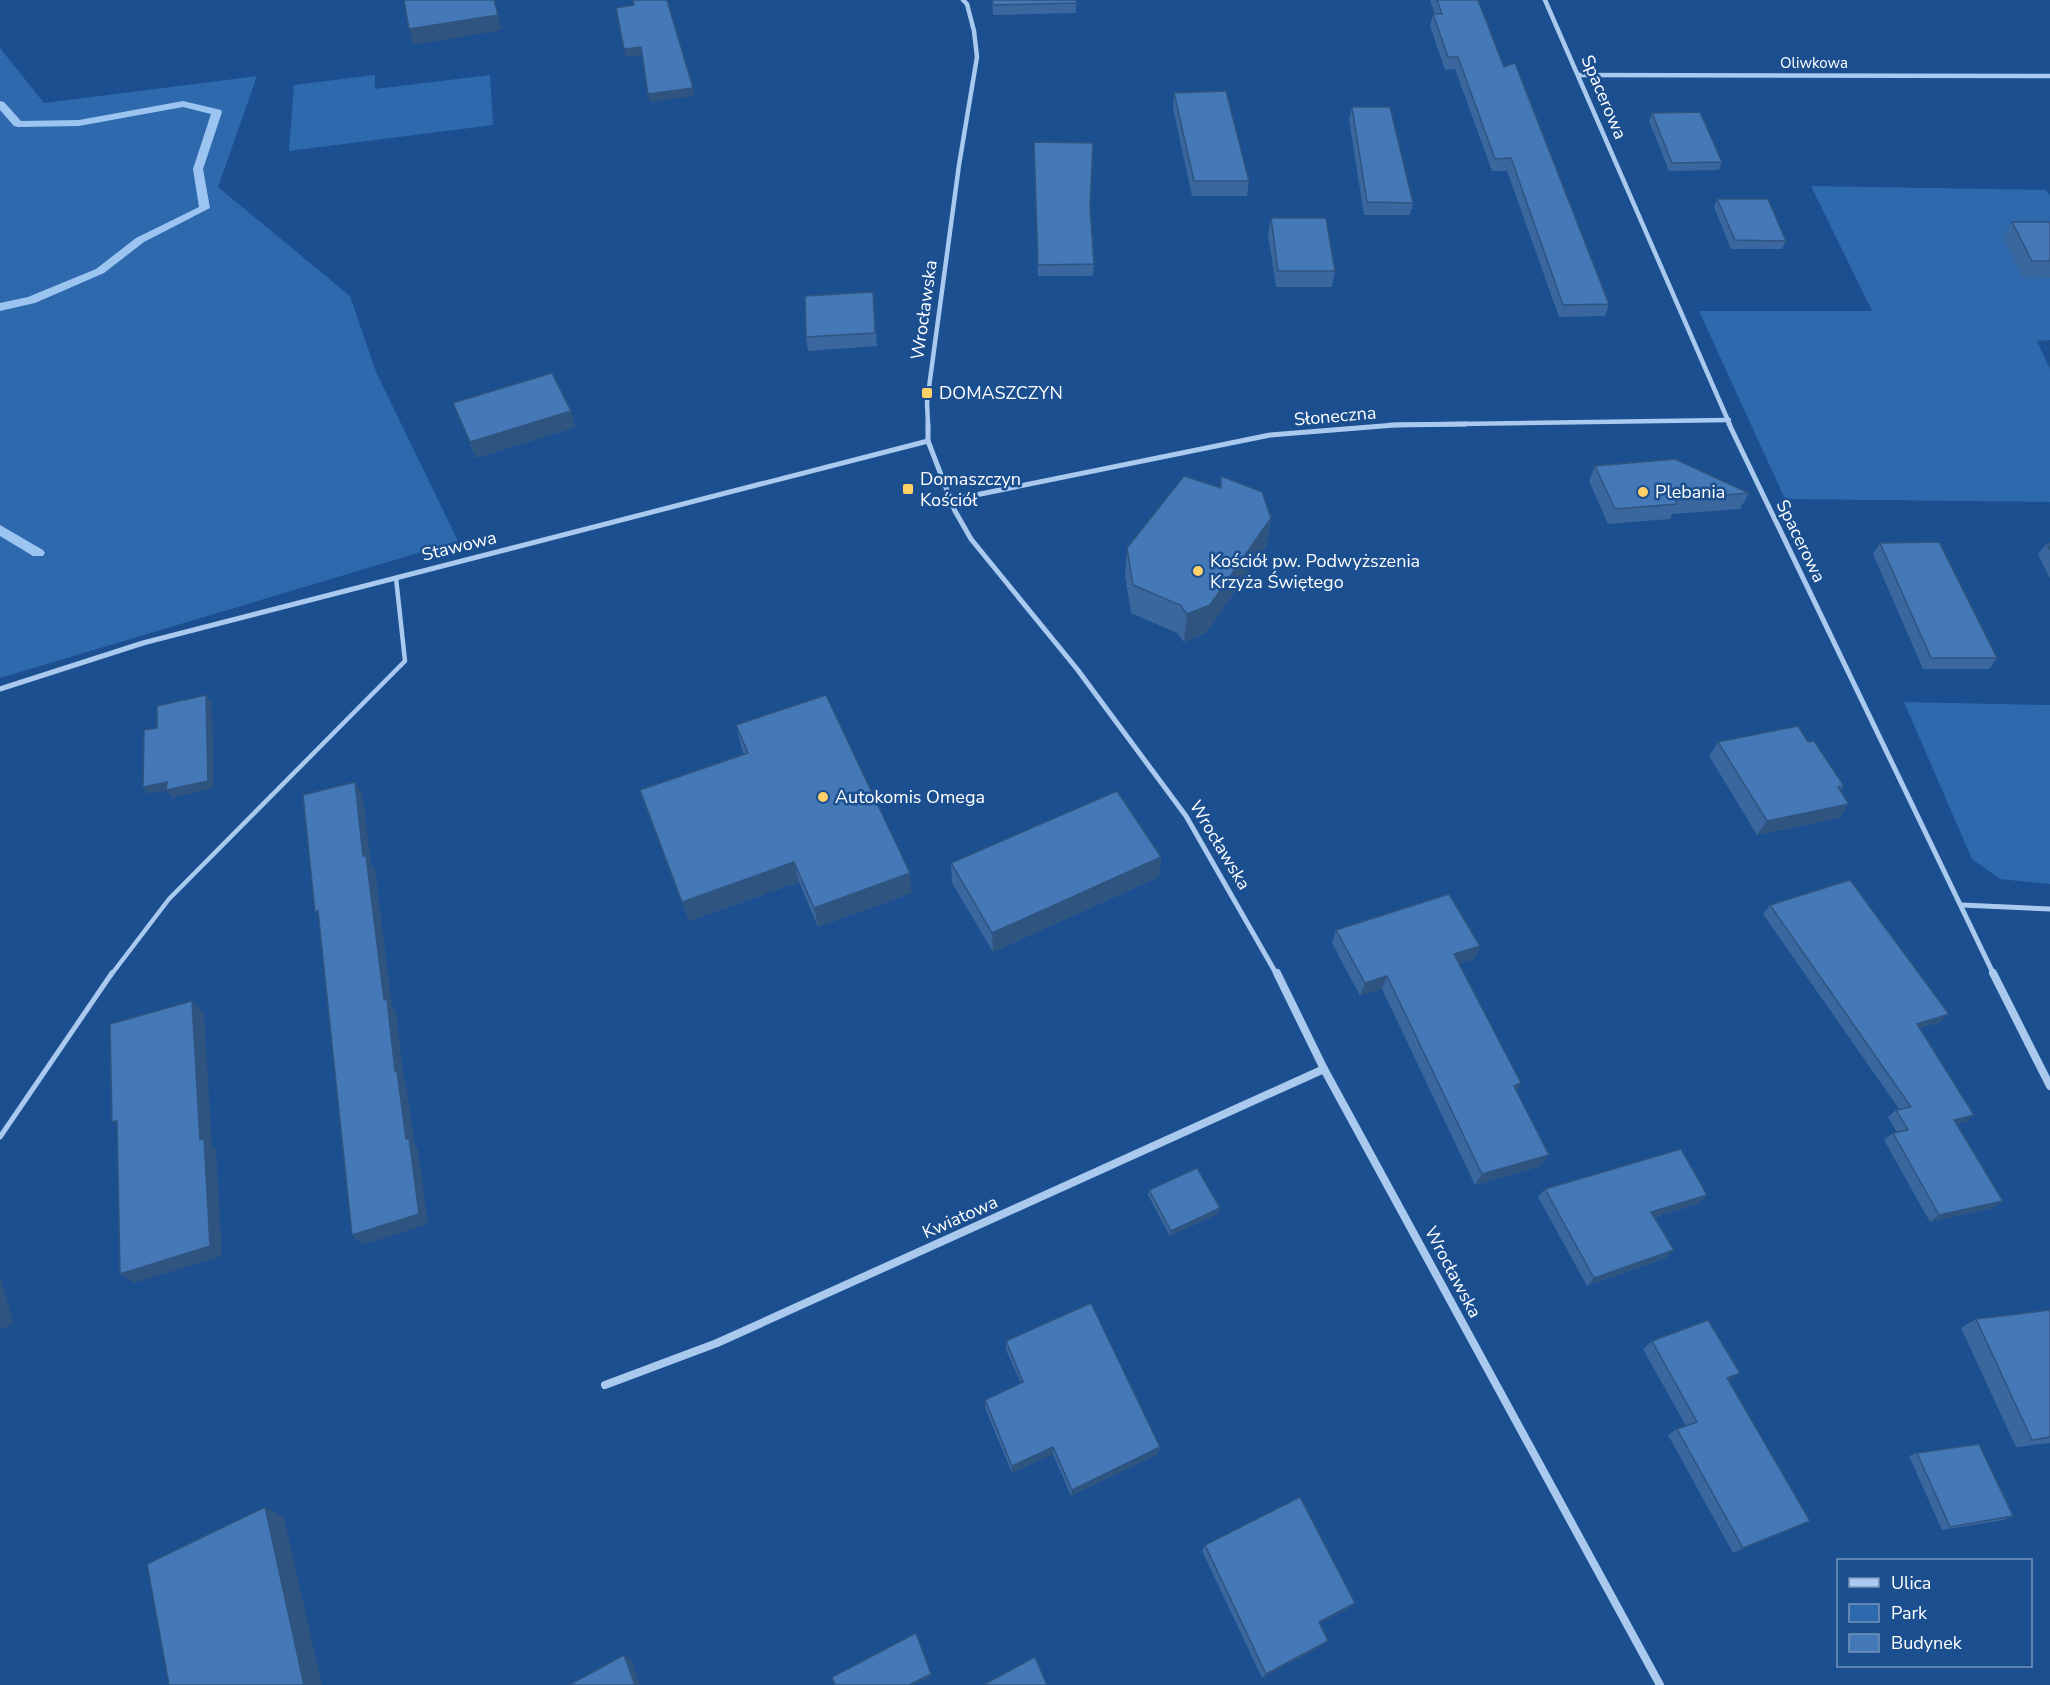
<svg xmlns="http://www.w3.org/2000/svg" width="2050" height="1685" viewBox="0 0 2050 1685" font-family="'Nunito Sans',sans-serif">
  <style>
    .green { fill: #2e69ad }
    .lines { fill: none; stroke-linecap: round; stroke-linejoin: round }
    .stream { fill: #9cc4f0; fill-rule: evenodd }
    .service-far1 { stroke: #a9c9ee; stroke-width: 4.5 }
    .service { stroke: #a9c9ee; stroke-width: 5 }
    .minor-far2 { stroke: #a9c9ee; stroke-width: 4.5 }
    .minor-far1 { stroke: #a9c9ee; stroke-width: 5 }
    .minor { stroke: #a9c9ee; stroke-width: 8 }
    .wall { fill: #3a679d }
    .shaded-wall { fill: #305480 }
    .building { fill: #4478b7; stroke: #305480; stroke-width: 1.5 }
    .poi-dot { fill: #ffd166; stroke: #1b4f8f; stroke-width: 2 }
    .labels { text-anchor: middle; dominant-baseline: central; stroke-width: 5; stroke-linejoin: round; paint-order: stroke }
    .far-street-label { font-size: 15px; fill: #fff; stroke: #1b4f8f }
    .street-label { font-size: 18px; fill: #fff; stroke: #1b4f8f }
    .poi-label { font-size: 18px; fill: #fff; stroke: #1b4f8f; text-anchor: start }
  </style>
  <rect width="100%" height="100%" fill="#1b4f8f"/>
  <!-- green -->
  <g class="green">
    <polygon points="0,48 44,103 257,76 218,187 350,296 376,372 458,541 0,678"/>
    <polygon points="375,75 375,89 490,75 493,125 289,151 294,85"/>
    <polygon points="1811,186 2046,190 2050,195 2050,340 2037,341 2050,369 2050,502 1785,499 1699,311 1872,311"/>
    <polygon points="1904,702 2050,705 2050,884 2000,879 1972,859"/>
  </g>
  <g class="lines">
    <!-- stream -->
    <g class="stream">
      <polygon points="0,101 4,102 21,121 79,120 183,101 221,110 222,112 203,169 210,208 144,242 104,273 35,303 0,311 0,303 28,297 96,269 136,238 199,207 193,169 211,114 183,107 79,126 18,127 14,126 0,110"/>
      <polygon points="0,525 43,550 45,553 43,556 33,556 0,536"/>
    </g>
    <!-- service-far1 -->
    <polyline class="service-far1" points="111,975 169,899 405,661 396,578"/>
    <!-- service -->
    <polyline class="service" points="0,1137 112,973"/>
    <!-- minor-far2 -->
    <g class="minor-far2">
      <polyline points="1545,0 1730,425"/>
      <polyline points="1578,75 2050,76"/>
      <polyline points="928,425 927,402 959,165 977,57 974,31 967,4 963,0"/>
      <polyline points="1389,425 1729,420"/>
    </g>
    <!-- minor-far1 -->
    <g class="minor-far1">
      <polyline points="928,424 928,441 955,511 971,539 1077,669 1186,816 1277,975"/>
      <polyline points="1729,424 1994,975"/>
      <polyline points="951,500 1270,435 1395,425 1466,424"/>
      <polyline points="0,689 143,643 928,441"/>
      <polyline points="1962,905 2050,909"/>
    </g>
    <!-- minor -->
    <g class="minor">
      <polyline points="1277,973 1324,1069 1660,1685"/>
      <polyline points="1993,973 2050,1086"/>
      <polyline points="605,1385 717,1343 1324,1069"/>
    </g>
  </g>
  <!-- wall -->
  <g class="wall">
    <polygon points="992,0 1076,0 1076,13 993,15"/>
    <polygon points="1430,0 1478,0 1504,67 1609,304 1605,316 1559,317 1507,171 1492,171 1455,69 1445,70 1430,26 1433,14 1435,14"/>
    <polygon points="1174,93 1249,181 1247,196 1192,196 1173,108"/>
    <polygon points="1352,107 1413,203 1410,215 1364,215 1349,120"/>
    <polygon points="1652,113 1722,162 1719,170 1669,171 1649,121"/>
    <polygon points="1034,153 1090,208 1094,264 1093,276 1038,276"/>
    <polygon points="1717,199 1786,241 1782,249 1731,249 1714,207"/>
    <polygon points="1271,218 1335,271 1332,287 1276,287 1268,234"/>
    <polygon points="2012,222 2050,222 2050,278 2023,277 2003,238"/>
    <polygon points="873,292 877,346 808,351 806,337"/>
    <polygon points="453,403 576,427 476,458"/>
    <polygon points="1595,466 1749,493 1740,509 1672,514 1670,519 1608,524 1589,481"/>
    <polygon points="1221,476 1271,518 1266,547 1206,633 1184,642 1177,633 1131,613 1125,576 1127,548 1220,488"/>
    <polygon points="1880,543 1997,658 1989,669 1923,669 1873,554"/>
    <polygon points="2047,543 2050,550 2050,579 2038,554"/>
    <polygon points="736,725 912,893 818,927 799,882 689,921 647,810 744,754 741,746"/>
    <polygon points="1718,742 1808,742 1844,786 1840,791 1849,804 1839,818 1757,835 1709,756"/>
    <polygon points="1161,857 1159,877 993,952 952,883 951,863"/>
    <polygon points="1770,905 1940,1022 1920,1028 1966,1122 1957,1124 1993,1208 1930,1222 1884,1140 1893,1133 1897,1132 1888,1117 1896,1110 1899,1109 1763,914"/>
    <polygon points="1336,930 1480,946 1474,959 1459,964 1516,1091 1549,1155 1541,1166 1475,1185 1382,989 1360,996 1332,943"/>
    <polygon points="1545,1189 1707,1195 1698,1204 1655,1217 1674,1250 1666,1258 1587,1286 1538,1197"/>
    <polygon points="1149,1190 1218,1214 1170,1236 1148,1195"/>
    <polygon points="2050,1310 2050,1443 2016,1447 1961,1328 1976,1319"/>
    <polygon points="1006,1341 1160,1447 1158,1454 1071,1496 1053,1454 1012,1473 985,1408 985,1400 1021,1383 1006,1350"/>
    <polygon points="1652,1341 1730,1380 1729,1381 1810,1521 1733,1553 1668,1435 1677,1429 1686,1426 1643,1349"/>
    <polygon points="1917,1453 2013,1516 2004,1520 1942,1530 1909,1456"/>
    <polygon points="1205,1545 1355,1603 1349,1608 1320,1623 1323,1645 1262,1678 1202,1551"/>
  </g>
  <!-- shaded-wall -->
  <g class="shaded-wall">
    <polygon points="494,0 502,30 414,45 409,29"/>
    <polygon points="641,47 642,55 626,57 624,49"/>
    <polygon points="693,88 695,96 650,102 648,94"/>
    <polygon points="571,411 576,427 476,458 470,442"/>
    <polygon points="1271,518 1266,547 1206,633 1184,642 1187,614"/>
    <polygon points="206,695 212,703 214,788 172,798 166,790"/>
    <polygon points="167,782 172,789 148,794 143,787"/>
    <polygon points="355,782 363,796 371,864 375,869 392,1006 396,1012 404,1080 406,1083 415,1145 418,1149 428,1224 362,1245 352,1235 406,1139 384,1000 363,856"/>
    <polygon points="1849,804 1839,818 1757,835 1767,821"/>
    <polygon points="1161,857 1159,877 993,952 992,933"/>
    <polygon points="794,862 799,882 689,921 682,902"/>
    <polygon points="910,873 912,893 818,927 814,908"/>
    <polygon points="1480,946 1474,959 1449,967 1454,954"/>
    <polygon points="1387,976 1382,989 1360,996 1365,983"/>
    <polygon points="192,1001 204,1013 212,1146 216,1149 222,1256 134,1283 120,1274 200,1140"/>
    <polygon points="1949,1014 1940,1022 1909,1032 1917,1024"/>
    <polygon points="1521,1083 1514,1095 1514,1086"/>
    <polygon points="1974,1115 1966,1122 1945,1127 1954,1120"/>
    <polygon points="1549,1155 1541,1166 1475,1185 1482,1174"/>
    <polygon points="1707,1195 1698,1204 1643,1220 1651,1212"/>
    <polygon points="2003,1201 1993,1208 1930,1222 1939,1215"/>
    <polygon points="1220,1208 1218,1214 1170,1236 1171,1231"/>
    <polygon points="1674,1250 1666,1258 1587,1286 1594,1278"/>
    <polygon points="0,1276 14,1323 0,1330"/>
    <polygon points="1740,1373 1730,1380 1718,1385 1727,1378"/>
    <polygon points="1053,1447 1053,1454 1012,1473 1012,1466"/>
    <polygon points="1160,1447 1158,1454 1071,1496 1072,1490"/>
    <polygon points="265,1507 284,1517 322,1685 304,1685"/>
    <polygon points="1810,1521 1798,1526 1733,1553 1743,1548"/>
    <polygon points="1355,1603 1349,1608 1314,1626 1319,1622"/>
    <polygon points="917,1635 932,1676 914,1685 909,1685"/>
    <polygon points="1328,1641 1323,1645 1262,1678 1266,1674"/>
    <polygon points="624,1655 631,1659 640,1685 635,1685"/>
  </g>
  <!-- building -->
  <g class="building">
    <polygon points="404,0 494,0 498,15 409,29"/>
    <polygon points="633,0 667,0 693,88 648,94 641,47 624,49 616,8 634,5"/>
    <polygon points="992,0 1076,0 1077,3 993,5"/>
    <polygon points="1437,0 1478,0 1504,67 1515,63 1609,304 1563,305 1511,158 1495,159 1458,57 1448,57 1433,14 1442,14"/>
    <polygon points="1226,91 1249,181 1194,181 1174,93"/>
    <polygon points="1352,107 1390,107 1413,203 1367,202"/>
    <polygon points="1700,112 1722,162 1672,163 1652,113"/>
    <polygon points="1034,142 1093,143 1090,207 1094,264 1038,265"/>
    <polygon points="1717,199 1768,199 1786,241 1735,240"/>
    <polygon points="1271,218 1326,218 1335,271 1278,271"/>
    <polygon points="2012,222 2050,222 2050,261 2032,261"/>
    <polygon points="873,292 875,333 806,337 805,296"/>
    <polygon points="552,373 571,411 470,442 453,403"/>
    <polygon points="1675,459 1749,493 1675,499 1677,504 1615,509 1595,466"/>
    <polygon points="1184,476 1221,488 1221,476 1262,492 1271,518 1210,605 1187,614 1180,605 1133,585 1127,548"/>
    <polygon points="1939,542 1997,658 1931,658 1880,543"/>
    <polygon points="2047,543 2050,543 2050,550"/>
    <polygon points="206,695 208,781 166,790 167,782 143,787 144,730 157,728 157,706"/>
    <polygon points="826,695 910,873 814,908 794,862 682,902 640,790 748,753 736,725"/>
    <polygon points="1798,726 1808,742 1814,741 1844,786 1838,787 1849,804 1767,821 1718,742"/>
    <polygon points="355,782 363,856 366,856 384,1000 387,999 395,1071 397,1071 406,1139 409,1138 419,1214 352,1235 318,911 315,912 303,795"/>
    <polygon points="1117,791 1161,857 992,933 951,863"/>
    <polygon points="1850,880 1949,1014 1917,1024 1974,1115 1954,1120 2003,1201 1939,1215 1893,1133 1908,1130 1896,1110 1911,1107 1770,905"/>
    <polygon points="1449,894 1480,946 1454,954 1521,1083 1514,1086 1549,1155 1482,1174 1387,976 1365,983 1336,930"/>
    <polygon points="192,1001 200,1140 204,1138 210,1246 120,1274 117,1121 112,1122 110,1024"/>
    <polygon points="1681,1149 1707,1195 1651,1212 1674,1250 1594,1278 1545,1189"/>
    <polygon points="1197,1168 1220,1208 1171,1231 1149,1190"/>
    <polygon points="1091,1303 1160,1447 1072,1490 1053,1447 1012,1466 985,1400 1023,1382 1006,1341"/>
    <polygon points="2050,1310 2050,1437 2032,1440 1976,1319"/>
    <polygon points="1708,1320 1740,1373 1727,1378 1810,1521 1743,1548 1677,1429 1697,1422 1652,1341"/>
    <polygon points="1979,1444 2013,1516 1950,1527 1917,1453"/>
    <polygon points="1300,1497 1355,1603 1319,1622 1328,1641 1266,1674 1205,1545"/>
    <polygon points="265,1507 304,1685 169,1685 147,1564"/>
    <polygon points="916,1633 931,1674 909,1685 835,1685 832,1677"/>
    <polygon points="624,1655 635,1685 569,1685"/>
    <polygon points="1035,1657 1047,1685 983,1685"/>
  </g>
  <!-- markers -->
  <g class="poi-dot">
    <rect x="921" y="387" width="12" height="12" rx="3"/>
    <rect x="902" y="483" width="12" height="12" rx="3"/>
    <circle cx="1643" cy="492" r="6"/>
    <circle cx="1198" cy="571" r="6"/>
    <circle cx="823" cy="797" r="6"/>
  </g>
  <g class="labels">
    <!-- far-street labels -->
    <g class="far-street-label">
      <text x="1814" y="63">Oliwkowa</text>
    </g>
    <!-- street labels -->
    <g class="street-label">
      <text transform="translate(1604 97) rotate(67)">Spacerowa</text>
      <text transform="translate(924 310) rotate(-82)">Wrocławska</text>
      <text transform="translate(1335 416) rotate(-5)">Słoneczna</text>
      <text transform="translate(1801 541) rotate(64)">Spacerowa</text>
      <text transform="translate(459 546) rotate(-14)">Stawowa</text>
      <text transform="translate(1220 845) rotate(59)">Wrocławska</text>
      <text transform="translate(960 1217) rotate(-24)">Kwiatowa</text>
      <text transform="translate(1453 1272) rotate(62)">Wrocławska</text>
    </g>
    <!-- poi labels -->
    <g class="poi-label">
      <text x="939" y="393">DOMASZCZYN</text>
      <text x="920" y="479">Domaszczyn<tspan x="920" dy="21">Kościół</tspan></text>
      <text x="1655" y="492">Plebania</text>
      <text x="1210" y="561">Kościół pw. Podwyższenia<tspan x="1210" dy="21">Krzyża Świętego</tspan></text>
      <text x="835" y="797">Autokomis Omega</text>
    </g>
  </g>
  <!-- legend -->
  <rect x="1837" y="1559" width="195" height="108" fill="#1b4f8f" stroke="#7695bc" stroke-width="1.5"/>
  <rect x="1849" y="1578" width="30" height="9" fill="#a9c9ee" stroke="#7695bc" stroke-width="1.5"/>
  <text x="1891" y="1589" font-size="18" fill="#ffffff">Ulica</text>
  <rect x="1849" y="1604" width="30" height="18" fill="#2e69ad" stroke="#7695bc" stroke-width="1.5"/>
  <text x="1891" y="1619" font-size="18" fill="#ffffff">Park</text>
  <rect x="1849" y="1634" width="30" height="18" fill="#4478b7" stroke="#7695bc" stroke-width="1.5"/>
  <text x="1891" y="1649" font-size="18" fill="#ffffff">Budynek</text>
</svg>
